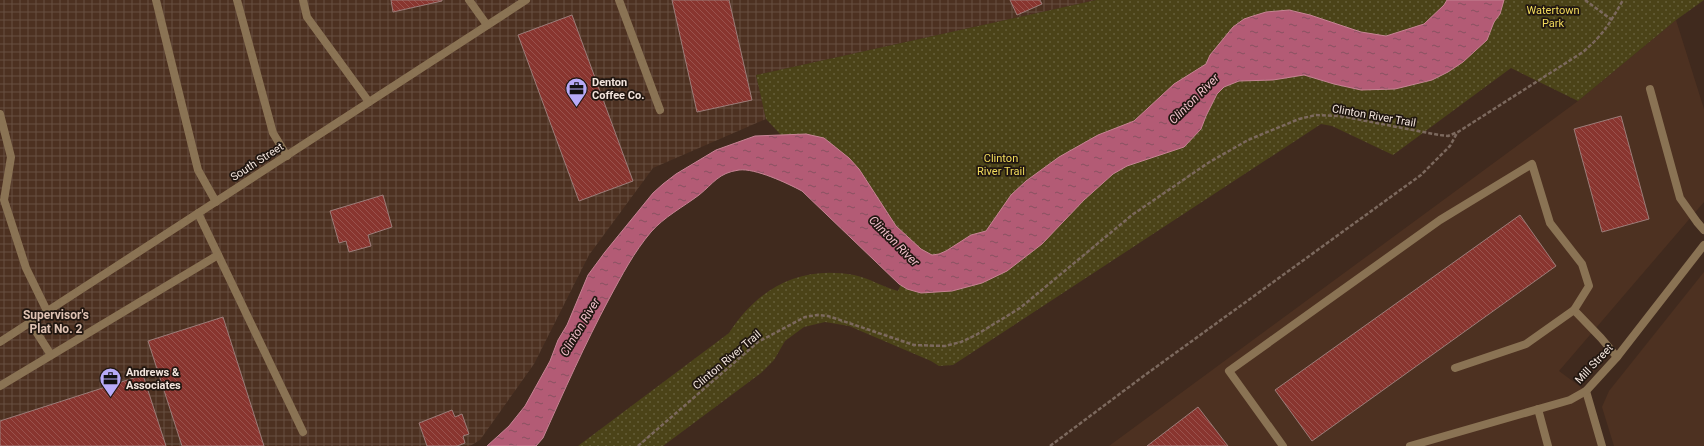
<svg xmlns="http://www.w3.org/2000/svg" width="1704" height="446" viewBox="0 0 1704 446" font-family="Roboto,sans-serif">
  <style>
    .built { fill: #4d3121 }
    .industrial { fill: url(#industrial-grid) }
    .green { fill: url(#green-dots) }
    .water { fill: url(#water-ripples); stroke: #c68494 }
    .building { fill: url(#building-back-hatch); stroke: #9c7d79 }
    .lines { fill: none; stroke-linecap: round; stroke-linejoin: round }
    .path { stroke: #7c695e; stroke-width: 2.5; stroke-dasharray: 4 2; stroke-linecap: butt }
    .lane { stroke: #8a7354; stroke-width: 8 }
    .street { stroke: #8a7354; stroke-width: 8 }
    .labels { text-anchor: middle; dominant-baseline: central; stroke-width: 3.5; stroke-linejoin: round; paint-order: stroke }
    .park-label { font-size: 11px; fill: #f2db5c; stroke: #201610 }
    .poi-label { font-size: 11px; font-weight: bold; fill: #f3e5dd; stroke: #201610; text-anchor: start }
    .street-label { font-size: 11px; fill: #f3e5dd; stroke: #201610 }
    .water-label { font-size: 12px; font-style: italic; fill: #f1c0cb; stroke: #201610 }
    .neighbourhood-label { font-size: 12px; font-weight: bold; fill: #dfc2b3; stroke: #201610 }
  </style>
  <defs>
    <pattern id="industrial-grid" width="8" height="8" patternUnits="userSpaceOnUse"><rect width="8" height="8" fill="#4d3121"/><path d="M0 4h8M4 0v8" fill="none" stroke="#674f41"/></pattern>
    <pattern id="green-dots" width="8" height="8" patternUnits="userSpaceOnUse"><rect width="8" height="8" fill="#4b4318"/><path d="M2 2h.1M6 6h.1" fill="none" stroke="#655e39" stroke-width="1.8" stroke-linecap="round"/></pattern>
    <pattern id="water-ripples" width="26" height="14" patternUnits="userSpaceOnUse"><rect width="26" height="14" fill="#b35b75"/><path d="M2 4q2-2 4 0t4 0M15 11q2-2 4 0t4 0" fill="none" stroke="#895261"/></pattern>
    <pattern id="building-back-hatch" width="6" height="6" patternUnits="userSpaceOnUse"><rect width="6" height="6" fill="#89352f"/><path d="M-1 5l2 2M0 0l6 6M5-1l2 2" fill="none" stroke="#9a524d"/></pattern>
  </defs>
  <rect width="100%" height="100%" fill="#402a1e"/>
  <!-- built -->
  <g class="built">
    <polygon points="1676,20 1704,109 1704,202 1559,371 1586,391 1602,446 1109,446 1578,101"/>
    <polygon points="1704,272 1704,446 1614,446 1602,407 1609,391"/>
  </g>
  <!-- industrial -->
  <polygon class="industrial" points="0,0 1096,0 756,75 766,119 653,168 589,255 534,364 480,440 470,446 0,446"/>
  <!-- green -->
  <path class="green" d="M1096 0H1704L1676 20 1578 101 1511 68 1393 155 1332 126 1321 124 953 365 939 366 931 361 849 326 825 322 804 327 785 341 774 360 761 373 663 446H578L729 333C758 288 800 265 854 275 869 278 883 287 898 291L907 270 766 119 756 75Z"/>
  <!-- water -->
  <path class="water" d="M1447 0H1504L1500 14 1494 22 1487 40 1463 62 1448 72 1432 80 1395 89 1361 90 1334 84 1304 75 1273 80 1239 81 1224 87 1217 94 1206 116 1201 129 1184 147 1127 166 1113 174 1084 200 1042 244 1007 271 982 283 952 291 921 293 907 289 899 284 802 191C787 183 755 168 739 170 718 173 714 183 699 195 683 207 664 217 651 232 634 252 622 275 609 299 585 344 564 391 543 438L536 446H487L509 426 525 406 550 361 558 340 567 325 588 275 605 252 653 193 663 184 676 174 716 150 755 136 806 134 824 138 849 158 859 169 896 226 921 249 932 255 939 254 946 251 971 235 986 231 1011 195 1026 181 1059 157 1098 135 1134 121 1174 84 1206 64 1210 55 1233 27 1244 19 1253 16 1266 12 1289 10 1310 15 1361 32 1386 36 1424 24 1444 5Z"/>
  <!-- building -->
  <g class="building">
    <polygon points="391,0 442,0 442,1 393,12"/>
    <polygon points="672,0 729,0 752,100 697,112"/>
    <polygon points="1010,0 1040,0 1042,4 1017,15"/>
    <polygon points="572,15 633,181 579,201 518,35"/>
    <polygon points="1621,116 1649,219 1602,232 1574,129"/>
    <polygon points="383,195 392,227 368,235 371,246 349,252 346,241 339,243 330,211"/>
    <polygon points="1520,215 1556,266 1312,441 1275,390"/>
    <polygon points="223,317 264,446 182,446 148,341"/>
    <polygon points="143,375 166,446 0,446 0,421"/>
    <polygon points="1198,407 1228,446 1147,446"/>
    <polygon points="452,410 455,417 462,414 469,434 463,436 465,443 457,446 427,446 419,423"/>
  </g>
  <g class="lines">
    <!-- path -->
    <g class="path">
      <polyline points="1585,0 1612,20"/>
      <path d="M638 446 758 342 805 317 817 315 828 316 914 345 945 346 961 342 976 335 1020 308 1132 215 1208 163 1248 140 1299 119 1316 115 1340 116 1439 135 1448 136 1458 132 1583 52C1603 35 1610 23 1623 0"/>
      <polyline points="1050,446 1145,375 1421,175 1450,146 1457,133"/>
    </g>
    <!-- lane -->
    <g class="lane">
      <polyline points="156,0 198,170 216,202"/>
      <polyline points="237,0 273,133 287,156"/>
      <polyline points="303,0 307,17 369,102"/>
      <polyline points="469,0 487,25"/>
      <polyline points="619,0 660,110"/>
      <polyline points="1650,89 1680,198 1697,222 1704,230"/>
      <polyline points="0,114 11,157 4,200 26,268 47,311"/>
      <polyline points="198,213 303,432"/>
      <polyline points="30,322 51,355"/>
      <polyline points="1455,368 1526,344 1574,310 1601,338 1617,357"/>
      <polyline points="0,386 218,255"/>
      <polyline points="1586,391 1602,446"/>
      <polyline points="1538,409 1548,446"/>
      <polyline points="1283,446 1229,371 1440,220 1532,164 1550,223 1582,264 1589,286 1574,310"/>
    </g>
    <!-- street -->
    <g class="street">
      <polyline points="0,342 526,0"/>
      <polyline points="1410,446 1570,400 1586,391 1617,357 1704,245"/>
    </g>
  </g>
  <!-- icons -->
  <defs>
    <symbol id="office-pin" viewBox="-11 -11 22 30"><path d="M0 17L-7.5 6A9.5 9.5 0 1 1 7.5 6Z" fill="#b7abf8" stroke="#201610"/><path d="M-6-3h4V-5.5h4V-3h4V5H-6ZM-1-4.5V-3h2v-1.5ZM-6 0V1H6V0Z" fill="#111"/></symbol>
  </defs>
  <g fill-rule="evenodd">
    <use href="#office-pin" x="564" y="76" width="25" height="34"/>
    <use href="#office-pin" x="98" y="366" width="25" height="34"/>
  </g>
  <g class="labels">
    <!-- park labels -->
    <g class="park-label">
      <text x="1553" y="10">Watertown<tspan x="1553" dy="13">Park</tspan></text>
      <text x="1001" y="158">Clinton<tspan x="1001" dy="13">River Trail</tspan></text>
    </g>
    <!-- poi labels -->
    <g class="poi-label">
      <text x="592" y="82">Denton<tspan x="592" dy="13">Coffee Co.</tspan></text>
      <text x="126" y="372">Andrews &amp;<tspan x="126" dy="13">Associates</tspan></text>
    </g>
    <!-- street labels -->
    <g class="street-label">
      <text transform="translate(1374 116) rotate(10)">Clinton River Trail</text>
      <text transform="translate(257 162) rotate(-33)">South Street</text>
      <text transform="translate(727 360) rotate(-40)">Clinton River Trail</text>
      <text transform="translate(1594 364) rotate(-47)">Mill Street</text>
    </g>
    <!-- water labels -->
    <g class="water-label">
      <text transform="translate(1194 99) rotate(-45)">Clinton River</text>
      <text transform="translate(894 241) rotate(45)">Clinton River</text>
      <text transform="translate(580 327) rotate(-59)">Clinton River</text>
    </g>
    <!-- neighbourhood labels -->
    <g class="neighbourhood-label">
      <text x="56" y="315">Supervisor's<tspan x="56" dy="14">Plat No. 2</tspan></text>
    </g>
  </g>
</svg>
